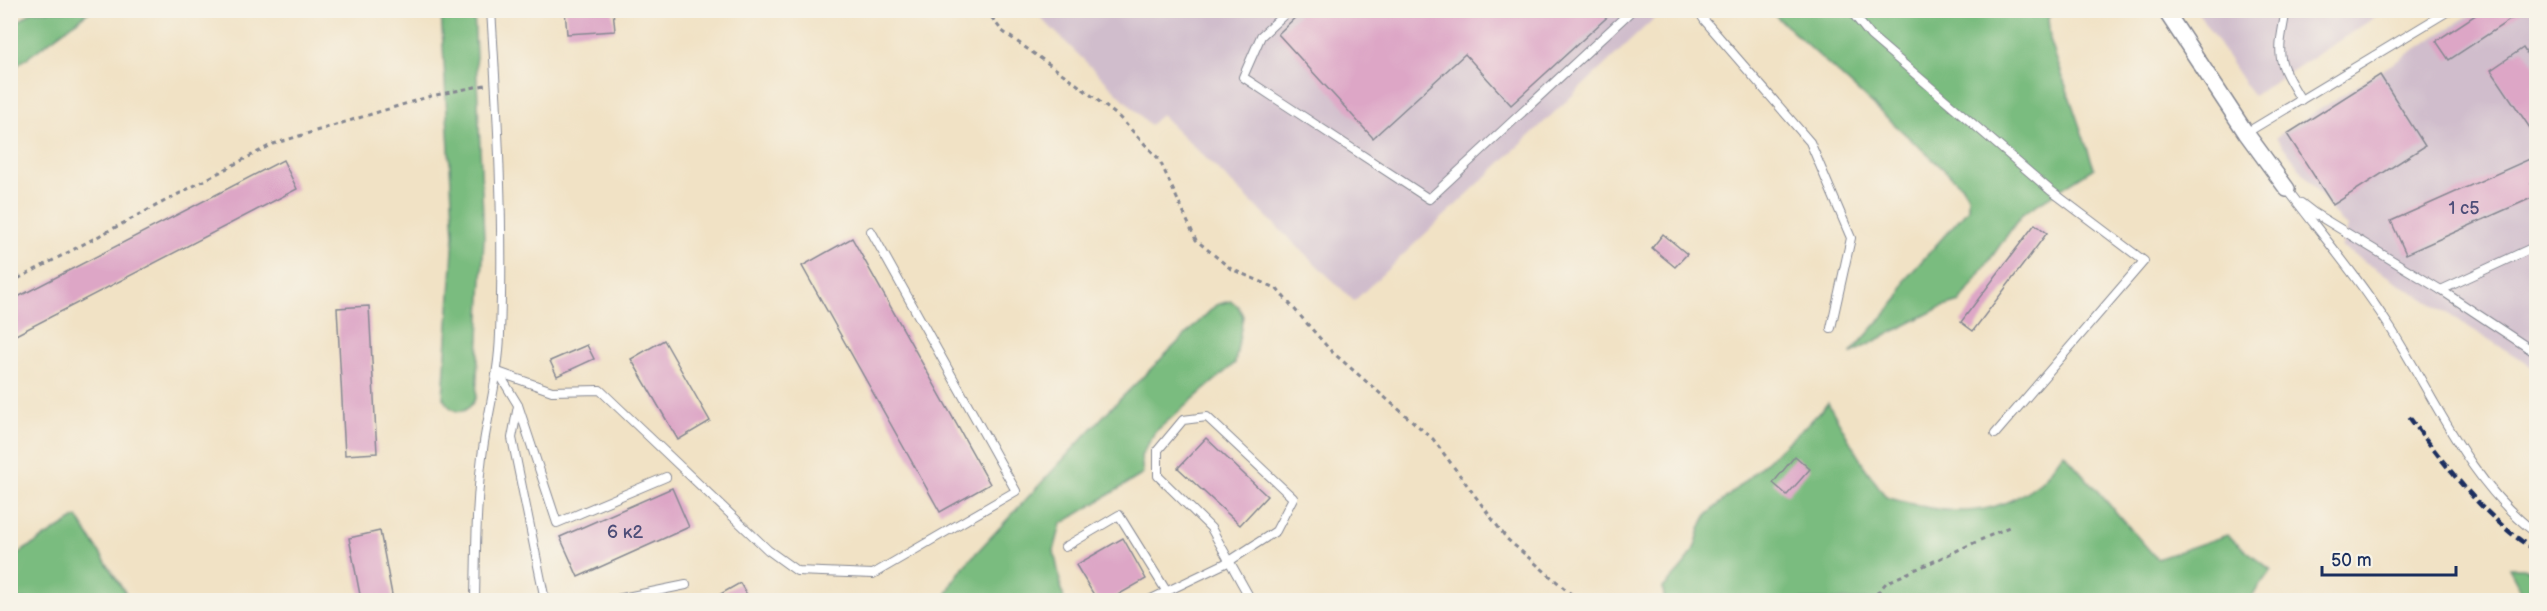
<svg xmlns="http://www.w3.org/2000/svg" width="2547" height="611" viewBox="0 0 2547 611" font-family="'Balsamiq Sans',sans-serif">
  <style>
    .industrial { fill: #d0bdcc }
    .forest { fill: #7abc7f; stroke: #4a766e; stroke-width: 1.5 }
    .building { fill: #dda6c6 }
    .lines { fill: none; stroke-linecap: round; stroke-linejoin: round }
    .service-casing { stroke: #868892; stroke-width: 10 }
    .minor-casing { stroke: #868892; stroke-width: 18 }
    .path { stroke: #868892; stroke-width: 3; stroke-dasharray: 4.5 4.5; stroke-linecap: butt }
    .service { stroke: #fff; stroke-width: 8 }
    .minor { stroke: #fff; stroke-width: 15 }
    .rail { stroke: #1b2f5e; stroke-width: 4.5; stroke-dasharray: 9 4.5; stroke-linecap: butt }
    .labels { text-anchor: middle; dominant-baseline: central; stroke-width: 6; stroke-linejoin: round; paint-order: stroke }
    .number-label { font-size: 18px; fill: #4c4d78 }
  </style>
  <rect width="100%" height="100%" fill="#f7f3e8"/>
  <filter id="ink" filterUnits="userSpaceOnUse"><feTurbulence type="fractalNoise" baseFrequency=".0167" numOctaves="2"/><feDisplacementMap in="SourceGraphic" scale="12" xChannelSelector="R" yChannelSelector="G"/><feConvolveMatrix kernelMatrix="1 2 1 2 8 2 1 2 1" color-interpolation-filters="sRGB"/></filter>
  <filter id="wash" filterUnits="userSpaceOnUse"><feTurbulence type="fractalNoise" baseFrequency=".008" numOctaves="4" result="noise"/><feDisplacementMap in="SourceGraphic" scale="24" xChannelSelector="R" yChannelSelector="G"/><feGaussianBlur stdDeviation="1.35" result="paint"/><feColorMatrix in="noise" values="0 0 0 0 0 0 0 0 0 0 0 0 0 0 0 0 0 1.4 0 .05"/><feComposite in="paint" operator="in"/></filter>
  <g filter="url(#wash)">
    <rect width="100%" height="100%" fill="#f1e2c5"/>
    <!-- industrial -->
    <g class="industrial">
      <polygon points="1034,11 1662,10 1662,11 1354,301 1161,115 1150,125"/>
      <polygon points="2197,11 2385,11 2253,96"/>
      <polygon points="2476,11 2536,11 2536,369 2341,247 2348,226 2340,221 2276,137"/>
    </g>
    <!-- forest -->
    <g class="forest">
      <polygon points="33,11 90,11 11,70 11,27"/>
      <path d="M441 11H474L484 238 476 397C467 416 453 416 443 398L454 235Z"/>
      <polygon points="1770,11 2054,11 2048,18 2050,40 2094,168 2022,214 1960,302 1937,309 1850,354 1899,298 1905,280 1968,209 1968,196 1961,185"/>
      <polygon points="1230,301 1238,306 1243,316 1235,363 1155,432 1141,456 1143,474 1061,524 1054,551 1064,600 944,600 952,583 964,566 1110,409 1216,305"/>
      <path d="M1828 403 1864 466 1886 497C1944 514 1990 522 2040 482 2049 475 2056 462 2064 453L2157 559 2227 535 2271 570 2249 600H1666L1664 597 1663 588C1675 575 1689 562 1695 546 1700 532 1698 529 1707 515L1810 422Z"/>
      <polygon points="77,517 126,594 125,600 11,600 11,558"/>
      <polygon points="2509,568 2523,568 2536,574 2536,600 2526,600"/>
    </g>
    <g id="blocks">
      <!-- building -->
      <g class="building">
        <polygon points="565,10 613,10 615,31 567,34"/>
        <polygon points="1303,10 1615,10 1511,105 1465,54 1373,138 1278,34"/>
        <polygon points="2483,10 2525,10 2449,60 2436,41"/>
        <polygon points="2523,48 2536,68 2536,137 2491,70"/>
        <polygon points="2380,75 2425,146 2333,205 2287,134"/>
        <polygon points="2534,157 2536,180 2531,183 2536,196 2406,254 2391,221"/>
        <polygon points="283,160 297,189 10,338 10,301"/>
        <polygon points="2035,224 2047,233 1973,331 1961,322"/>
        <polygon points="1663,234 1687,254 1675,267 1652,248"/>
        <polygon points="852,238 990,484 940,512 802,266"/>
        <polygon points="369,306 377,453 345,455 337,308"/>
        <polygon points="664,340 710,421 678,440 631,359"/>
        <polygon points="587,345 594,359 557,376 550,361"/>
        <polygon points="1206,438 1267,496 1240,525 1178,468"/>
        <polygon points="1795,456 1810,469 1787,495 1773,483"/>
        <polygon points="672,488 689,527 578,577 560,537"/>
        <polygon points="380,531 393,600 361,600 349,538"/>
        <polygon points="1123,538 1146,579 1109,600 1097,600 1076,565"/>
        <polygon points="740,583 750,600 710,600"/>
        <polygon points="1230,593 1234,600 1216,600"/>
      </g>
    </g>
  </g>
  <g filter="url(#ink)">
    <use href="#blocks" fill-opacity="0" stroke="#868892" stroke-width="1.5"/>
    <g class="lines">
      <defs>
        <g id="service">
          <polyline points="1289,10 1261,36 1243,77 1429,199 1629,13 1627,10"/>
          <polyline points="1698,10 1705,21 1810,142 1851,238 1831,328"/>
          <polyline points="1850,10 1871,36 2050,190 2144,261 1995,434"/>
          <path d="M2286 10C2277 58 2276 58 2301 100"/>
          <polyline points="2246,133 2450,10"/>
          <path d="M2287 189C2322 235 2360 280 2391 329 2435 398 2469 483 2536 533"/>
          <polyline points="2301,203 2314,213 2441,290 2536,353"/>
          <polyline points="2441,290 2536,246"/>
          <polyline points="518,406 512,438 545,600"/>
          <polyline points="666,477 557,523 518,405 498,372 552,391 600,390 768,550 797,571 873,574 1016,491 871,231"/>
          <polyline points="1065,547 1119,515 1167,592"/>
          <path d="M475 600C476 547 476 494 484 442 490 405 499 371 500 334 504 226 498 118 491 10"/>
          <polyline points="612,600 686,585"/>
          <polyline points="1149,600 1228,562 1276,531 1293,498 1207,417 1183,420 1158,450 1158,476 1211,528 1251,600"/>
        </g>
        <polyline id="minor" points="2165,10 2246,133 2287,189"/>
      </defs>
      <!-- service casing -->
      <use href="#service" class="service-casing"/>
      <!-- minor casing -->
      <use href="#minor" class="minor-casing"/>
      <!-- path -->
      <g class="path">
        <polyline points="986,10 1002,31 1070,79 1118,116 1159,159 1196,240 1231,269 1276,288 1331,351 1433,439 1507,539 1578,600"/>
        <polyline points="10,283 273,144 431,96 485,85"/>
        <polyline points="1871,600 1886,583 2011,526"/>
      </g>
      <!-- service -->
      <use href="#service" class="service"/>
      <!-- minor -->
      <use href="#minor" class="minor"/>
      <!-- rail -->
      <path class="rail" d="M2409 417C2446 466 2484 518 2536 551"/>
    </g>
  </g>
  <g class="labels">
    <!-- number labels -->
    <g class="number-label">
      <text x="2464" y="208">1 с5</text>
      <text x="625" y="532">6 к2</text>
    </g>
  </g>
  <!-- margin -->
  <rect width="2547" height="611" fill="none" stroke="#f7f3e8" stroke-width="36"/>
  <!-- scale -->
  <path d="M2322 566v9h134v-9" fill="none" stroke="#1b2f5e" stroke-width="3"/>
  <text x="2331" y="566" font-size="18" fill="#1b2f5e" stroke="#f7f3e8" stroke-width="4.5" paint-order="stroke">50 m</text>
</svg>
